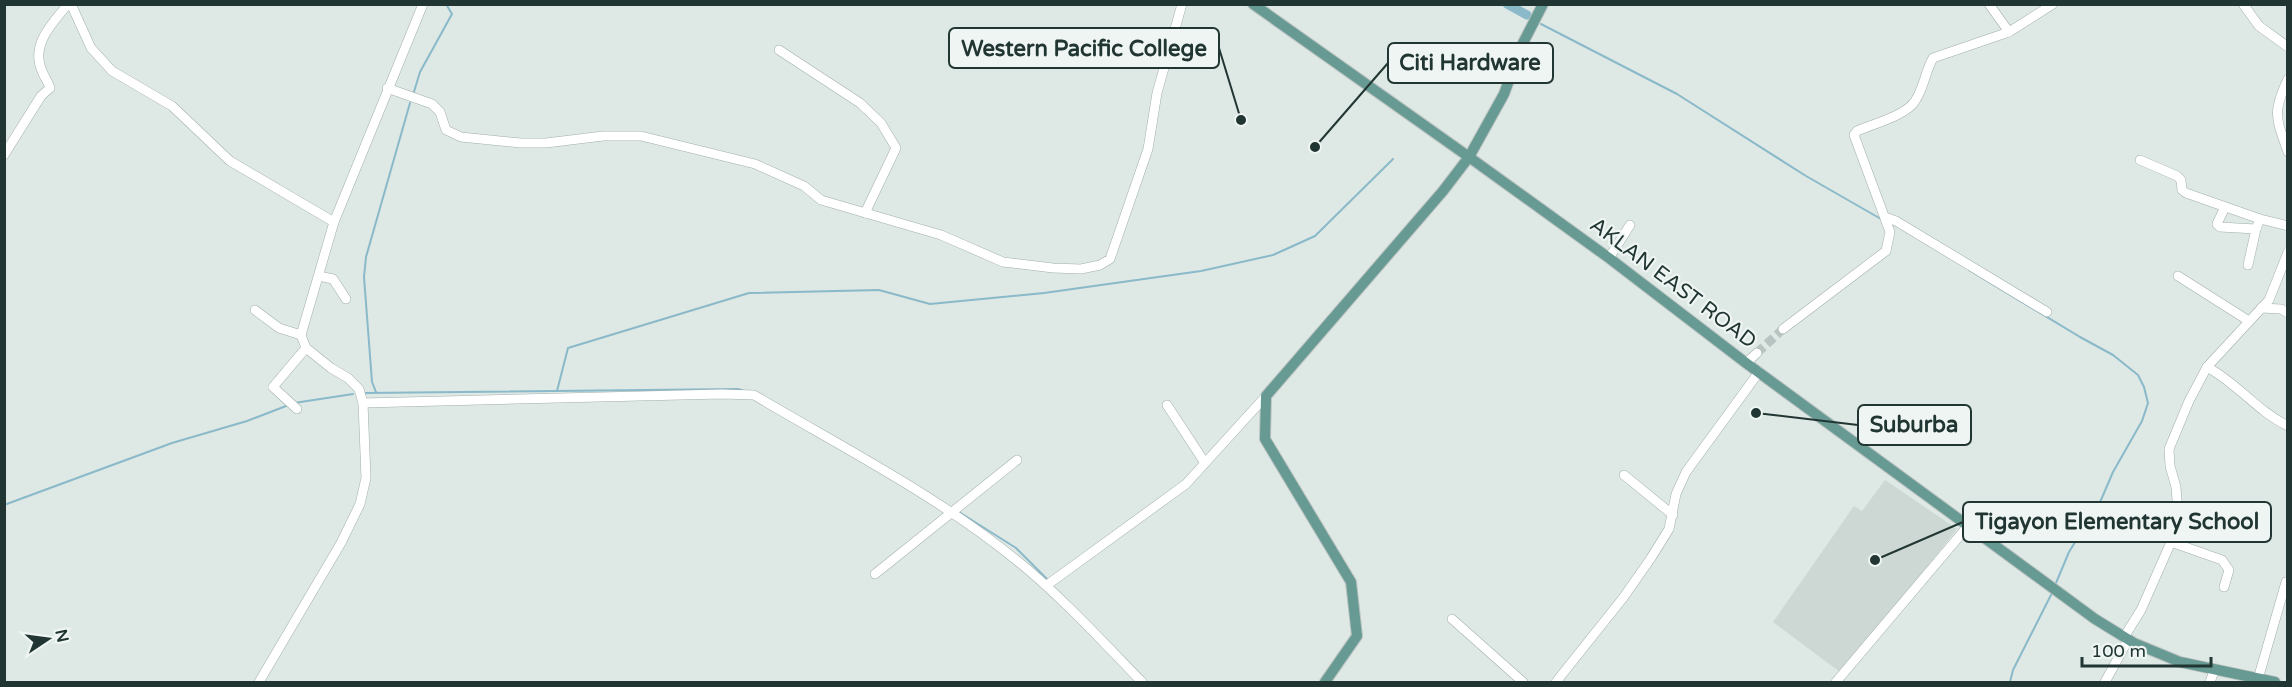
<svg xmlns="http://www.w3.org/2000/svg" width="2292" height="687" viewBox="0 0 2292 687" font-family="'Varela Round',sans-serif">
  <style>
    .built { fill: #cdd8d4 }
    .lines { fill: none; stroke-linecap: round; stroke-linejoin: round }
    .stream { stroke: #8ab9c9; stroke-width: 2 }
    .canal { stroke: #8ab9c9; stroke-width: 9 }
    .minor-tunnel { stroke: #b8c4c1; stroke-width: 9; stroke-dasharray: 9 4.5; stroke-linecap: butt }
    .minor-casing { stroke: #a2afac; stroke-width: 10 }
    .major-casing { stroke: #bcc3c2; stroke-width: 12 }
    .minor { stroke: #fff; stroke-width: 9 }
    .major { stroke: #669a92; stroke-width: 10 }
    .labels { text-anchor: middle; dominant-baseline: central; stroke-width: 4.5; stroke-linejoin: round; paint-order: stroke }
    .street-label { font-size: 21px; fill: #213633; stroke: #eef5f2 }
    .leader { fill: none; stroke: #213633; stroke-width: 2 }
    .callout-dot { fill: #213633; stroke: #eef5f2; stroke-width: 2 }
    .callout { fill: #eef5f2; stroke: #213633; stroke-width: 2 }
    .callout-label { font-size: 22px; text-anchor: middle; font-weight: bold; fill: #213633 }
  </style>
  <rect width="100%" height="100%" fill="#dee8e5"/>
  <!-- built -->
  <polygon class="built" points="1885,480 1957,529 1908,591 1840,672 1773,622 1854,506 1862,511"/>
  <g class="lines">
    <!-- stream -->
    <g class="stream">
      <polyline points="1541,24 1677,94 1806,176 1881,219"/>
      <polyline points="413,95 420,72 452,14 446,4"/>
      <polyline points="1969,270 2080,337 2113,355 2138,375 2144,387 2148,403 2142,421 2113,472 2101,500 2069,552 2056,583"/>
      <polyline points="557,391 568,348 749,293 879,290 930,304 1044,293 1201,271 1273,255 1315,236 1393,159"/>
      <polyline points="376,392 372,382 364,277 366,257 410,103"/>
      <polyline points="364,393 738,389 744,391"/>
      <polyline points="294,403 353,394"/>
      <polyline points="4,505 172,443 247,421 286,406"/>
      <polyline points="959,512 1016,548 1049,581"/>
      <polyline points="2010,682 2013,670 2053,591"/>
    </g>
    <!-- canal -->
    <polyline class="canal" points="1507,4 1527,15"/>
    <!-- minor-tunnel -->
    <polyline class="minor-tunnel" points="1757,353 1783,329"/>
    <defs>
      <g id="minor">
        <polyline points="71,4 91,48 112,71 172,106 230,161 334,222"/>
        <polyline points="1989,4 2009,32"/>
        <polyline points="2243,4 2259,26 2288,47"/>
        <polyline points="779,50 860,103 881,123 896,148 865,213"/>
        <path d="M2288 79C2272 113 2276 118 2288 152"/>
        <polyline points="387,88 432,104 440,112 446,130 461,137 521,143 546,143 603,136 641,136 755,164 804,186 821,200 941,235 1003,262 1053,268 1081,269 1100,265 1110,259 1148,149 1157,93 1182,4"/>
        <path d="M4 155 41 96 50 88C48 81 44 77 42 71 30 44 53 23 68 4"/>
        <polyline points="2140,160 2177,176 2181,180 2182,190 2186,193 2260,219 2288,226"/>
        <polyline points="2225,207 2217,224 2220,227 2256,229 2260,219"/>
        <polyline points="1885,217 1896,221 2047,312"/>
        <polyline points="1609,258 1630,225"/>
        <polyline points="2248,265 2256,229"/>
        <polyline points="319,276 333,279 346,299"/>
        <polyline points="2178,276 2249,321"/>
        <polyline points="2261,308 2281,309 2288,313"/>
        <polyline points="255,310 279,328 301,335"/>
        <path d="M1783 329 1886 251 1890 232 1854 135 1857 131C1873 124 1907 115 1915 101 1924 88 1925 72 1933 58L2009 32 2053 4"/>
        <polyline points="1746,363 1757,353"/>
        <path d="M2207 367C2237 383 2257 411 2288 426"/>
        <path d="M363 403 722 394 754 395C842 447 936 495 1015 559 1061 596 1101 640 1142 682"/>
        <polyline points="1167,405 1205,463"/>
        <polyline points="297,409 273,387 306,348"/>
        <polyline points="1624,475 1673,515"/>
        <polyline points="2171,542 2222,560 2229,570 2224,587"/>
        <polyline points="875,574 1017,460"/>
        <polyline points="1047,585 1186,484 1266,396"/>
        <polyline points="1452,619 1523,682"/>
        <polyline points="2124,637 2141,610 2171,542 2178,512 2176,487 2170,466 2169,449 2189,401 2207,367 2269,300 2288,252"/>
        <polyline points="2258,679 2286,582"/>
        <polyline points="259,682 341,543 360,504 366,478 363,403 359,389 348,378 331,368 306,348 301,335 334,222 423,4"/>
        <polyline points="1556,682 1623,598 1651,558 1669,529 1676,494 1686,472 1759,372"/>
        <polyline points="1836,682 1968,526"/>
        <polyline points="2105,682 2128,640"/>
        <polyline points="2210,682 2214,671"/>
      </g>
      <g id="major">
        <polyline points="1253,4 1469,157 1609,258 1746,363 2095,619 2134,643 2180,662 2275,682"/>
        <polyline points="1325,682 1357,636 1351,582 1265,439 1266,396 1443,191 1469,157 1504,94 1522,45 1543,4"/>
      </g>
    </defs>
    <!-- minor casing -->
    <use href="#minor" class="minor-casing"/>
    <!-- major casing -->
    <use href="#major" class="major-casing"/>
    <!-- minor -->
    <use href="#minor" class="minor"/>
    <!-- major -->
    <use href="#major" class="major"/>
  </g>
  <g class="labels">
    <!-- street labels -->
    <g class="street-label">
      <text transform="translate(1673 283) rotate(37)">AKLAN EAST ROAD</text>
    </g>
  </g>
  <!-- callouts -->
  <path class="leader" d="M1241 120L1219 48M1315 147L1388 63M1756 413L1858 425M1875 560L1963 522"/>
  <g class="callout-dot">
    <circle cx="1241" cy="120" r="6"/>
    <circle cx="1315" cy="147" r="6"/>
    <circle cx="1756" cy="413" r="6"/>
    <circle cx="1875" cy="560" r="6"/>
  </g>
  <g class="callout">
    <rect x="949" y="28" width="270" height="40" rx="6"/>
    <rect x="1388" y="43" width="165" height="40" rx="6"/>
    <rect x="1858" y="405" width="113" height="40" rx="6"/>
    <rect x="1963" y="502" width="308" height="40" rx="6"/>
  </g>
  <g class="callout-label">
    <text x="1084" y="56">Western Pacific College</text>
    <text x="1470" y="70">Citi Hardware</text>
    <text x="1914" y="432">Suburba</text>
    <text x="2117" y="529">Tigayon Elementary School</text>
  </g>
  <!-- border -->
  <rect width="2292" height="687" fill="none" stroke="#213633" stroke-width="12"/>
  <!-- north arrow -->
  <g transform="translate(48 639) rotate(77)" stroke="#eef5f2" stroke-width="4.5" paint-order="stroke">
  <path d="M0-4.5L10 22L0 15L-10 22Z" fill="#213633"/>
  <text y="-9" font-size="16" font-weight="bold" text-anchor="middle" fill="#213633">N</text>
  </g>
  <!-- scale -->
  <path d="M2082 657v9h129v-9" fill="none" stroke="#213633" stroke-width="3"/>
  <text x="2091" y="657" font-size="18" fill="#213633" stroke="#eef5f2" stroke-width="4.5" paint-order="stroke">100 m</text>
</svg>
